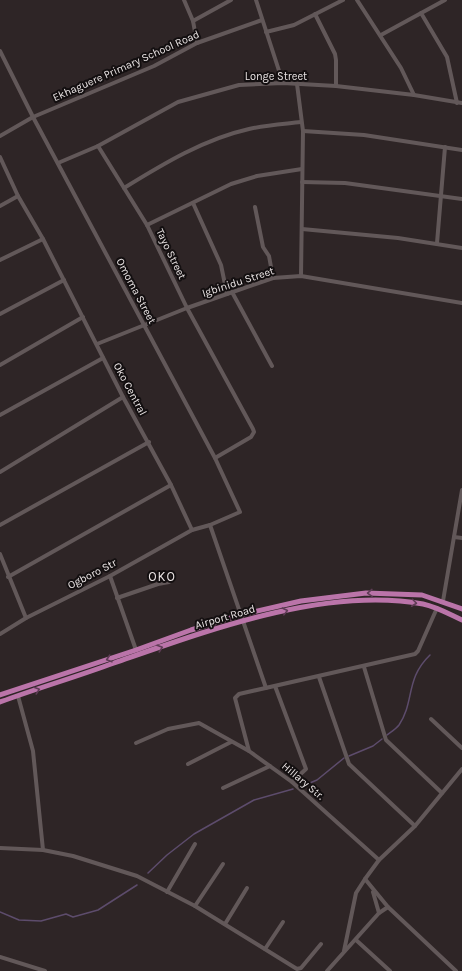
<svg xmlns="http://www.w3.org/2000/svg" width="462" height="971" viewBox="0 0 462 971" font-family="Karla,sans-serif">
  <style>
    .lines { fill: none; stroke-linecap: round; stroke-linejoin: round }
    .stream { stroke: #5d4c6c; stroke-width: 1.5 }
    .minor { stroke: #625859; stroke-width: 4 }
    .major { stroke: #ba74a9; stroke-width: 5 }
    .oneway { stroke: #5e3c55 }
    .labels { text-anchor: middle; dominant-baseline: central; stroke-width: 4; stroke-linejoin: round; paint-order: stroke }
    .street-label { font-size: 11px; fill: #ebe5e5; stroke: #130f10 }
    .quarter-label { font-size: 13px; letter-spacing: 1px; fill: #ebe5e5; stroke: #130f10 }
  </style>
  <rect width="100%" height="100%" fill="#2e2526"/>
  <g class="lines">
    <!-- stream -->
    <g class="stream">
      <path d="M387 735C391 732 396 729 399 725 415 701 405 679 430 655"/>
      <polyline points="349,756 373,746 382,739"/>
      <polyline points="305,785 317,780 344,758"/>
      <polyline points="148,873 167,855 194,834 254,800 293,789"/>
      <polyline points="0,912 19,920 41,921 66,914 73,917 98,910 137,885"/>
    </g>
    <!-- minor -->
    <g class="minor">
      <polyline points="184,0 193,21 197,43"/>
      <polyline points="256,0 283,83"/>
      <polyline points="357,0 401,68 414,95"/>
      <polyline points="421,13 447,57 457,103"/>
      <polyline points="315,14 335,54 336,60 336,86"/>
      <polyline points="193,21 231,0"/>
      <polyline points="266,32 294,25 343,0"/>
      <polyline points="381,35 445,0"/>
      <polyline points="0,51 33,117 215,458 240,512 210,525 192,530 110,576 26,618 0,634"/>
      <polyline points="297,84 303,131 301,276"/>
      <polyline points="303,131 364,135 462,150"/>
      <polyline points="0,136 33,117 154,66 197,43 262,20"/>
      <polyline points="98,146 147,225 187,308 253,429 254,432 251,437 215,458"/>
      <polyline points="0,157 18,196 43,239 123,397 171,485 192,530"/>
      <polyline points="58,163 98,146 178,102 239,85 283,83 336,86 414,95 462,103"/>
      <polyline points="302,182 345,183 462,199"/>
      <path d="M124 188C163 164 204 139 249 129 266 125 284 124 301 122"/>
      <polyline points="193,203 221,265 227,294"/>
      <polyline points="0,206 18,196"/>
      <polyline points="255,207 263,247 269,256 273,278"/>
      <polyline points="147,225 231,184 257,176 302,169"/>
      <polyline points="302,229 398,238 462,248"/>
      <polyline points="437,243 445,147"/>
      <polyline points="0,260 43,239"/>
      <polyline points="232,292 272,366"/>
      <polyline points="0,314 64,280"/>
      <polyline points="97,344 187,308 273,278 301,276 462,303"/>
      <polyline points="0,365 83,317"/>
      <polyline points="0,415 103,358"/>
      <polyline points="0,472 123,397"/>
      <polyline points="0,525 149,442"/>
      <polyline points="210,525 266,688"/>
      <polyline points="454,537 462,538"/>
      <polyline points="0,554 26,618"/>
      <polyline points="110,576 136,650"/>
      <polyline points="8,577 171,485"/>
      <polyline points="117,598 158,584 169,582"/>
      <polyline points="443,601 462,490"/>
      <polyline points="364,667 386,740 442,793"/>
      <polyline points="319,677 349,764 415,826"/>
      <polyline points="275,686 306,769 292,782"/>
      <polyline points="18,696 33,751 43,850"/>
      <polyline points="431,719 462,748"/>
      <polyline points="136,743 168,729 199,723 249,751"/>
      <polyline points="188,764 231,742"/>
      <polyline points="223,788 270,766"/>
      <polyline points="0,848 43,850 73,856 137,876 195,906 297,969 301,968 321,944"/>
      <polyline points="379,860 292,782 249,751 235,698 239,694 415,654 418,651 437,608"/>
      <polyline points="365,879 388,907 456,971"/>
      <polyline points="167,892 195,844"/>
      <polyline points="373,892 379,913"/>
      <polyline points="195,906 223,864"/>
      <polyline points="225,924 247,888"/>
      <polyline points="356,940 390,971"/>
      <polyline points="265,949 283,922"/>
      <polyline points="344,951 356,893 365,879 379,860 415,826 462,769"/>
      <polyline points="0,957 45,971"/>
      <polyline points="327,971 379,913 388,907"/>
    </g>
    <!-- major -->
    <g class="major">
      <polyline points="0,695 136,650 191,630 240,615 301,601 366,593 422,595 462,609"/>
      <path d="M0 702C38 688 76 677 114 663 206 631 325 586 423 604 437 607 449 614 462 620"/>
    </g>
  </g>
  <!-- one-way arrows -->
  <defs><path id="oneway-chevron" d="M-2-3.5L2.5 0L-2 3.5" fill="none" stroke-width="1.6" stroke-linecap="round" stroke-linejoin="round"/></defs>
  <g class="oneway">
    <use href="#oneway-chevron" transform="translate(370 593) rotate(179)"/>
    <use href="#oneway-chevron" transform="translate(414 603) rotate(7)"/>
    <use href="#oneway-chevron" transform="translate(285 611) rotate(-14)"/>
    <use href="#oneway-chevron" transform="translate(160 648) rotate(-19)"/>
    <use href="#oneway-chevron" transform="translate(109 659) rotate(162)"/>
    <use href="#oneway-chevron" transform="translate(37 690) rotate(-19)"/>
  </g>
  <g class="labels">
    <!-- street labels -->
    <g class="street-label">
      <text transform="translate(126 66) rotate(-24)">Ekhaguere Primary School Road</text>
      <text x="276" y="76">Longe Street</text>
      <text transform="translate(171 254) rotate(64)">Tayo Street</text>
      <text transform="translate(238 282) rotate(-18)">Igbinidu Street</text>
      <text transform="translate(136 291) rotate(62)">Omoma Street</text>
      <text transform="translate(130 389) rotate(62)">Oko Central</text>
      <text transform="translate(92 574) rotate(-27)">Ogboro Str</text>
      <text transform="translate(225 617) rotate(-16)">Airport Road</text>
      <text transform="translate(303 781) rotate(40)">Hillary Str.</text>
    </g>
    <!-- quarter labels -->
    <g class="quarter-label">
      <text x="162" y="576">OKO</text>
    </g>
  </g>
</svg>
